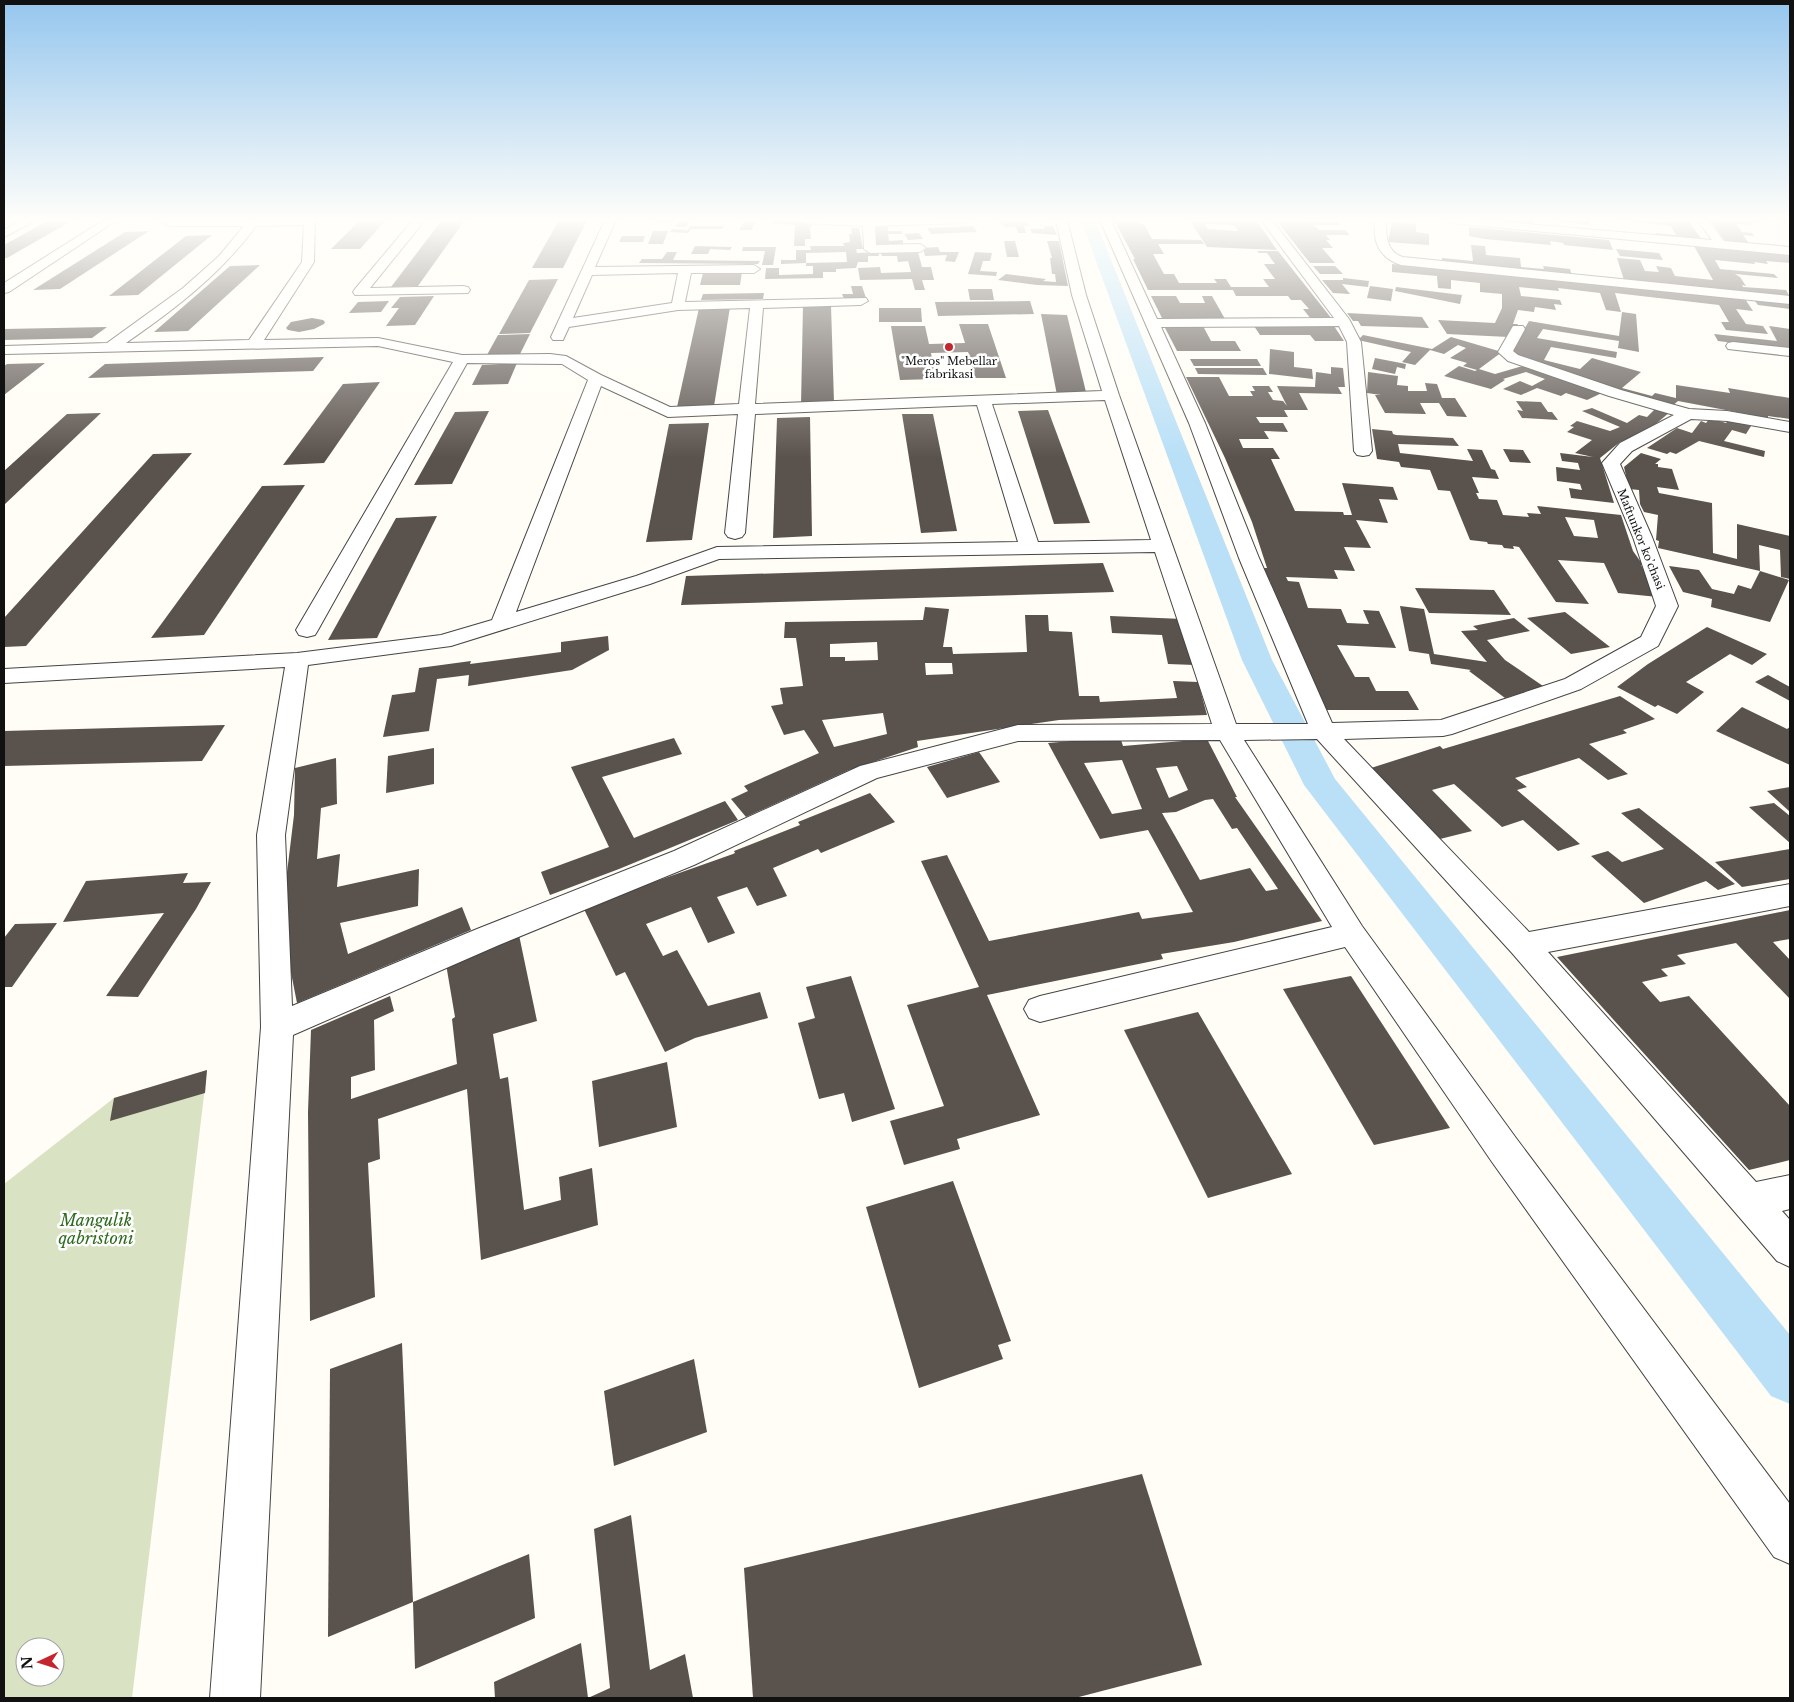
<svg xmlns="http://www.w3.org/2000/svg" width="1794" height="1702" viewBox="0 0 1794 1702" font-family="'Libre Baskerville',serif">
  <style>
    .cemetery { fill: #d9e3c4; fill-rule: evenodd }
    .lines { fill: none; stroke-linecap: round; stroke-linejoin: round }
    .canal { fill: #b9e0f7; fill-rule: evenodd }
    .building { fill: #5a524d; fill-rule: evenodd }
    .minor-casing { stroke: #444; stroke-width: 2 }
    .minor { fill: #fff; fill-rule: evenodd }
    .poi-dot { fill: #c4262e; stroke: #fff; stroke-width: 2 }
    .labels { text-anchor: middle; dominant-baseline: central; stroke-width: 5; stroke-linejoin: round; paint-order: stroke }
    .far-poi-label { font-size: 11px; fill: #111; stroke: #fff }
    .far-street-label { font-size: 11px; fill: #111; stroke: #fff }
    .near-park-label { font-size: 16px; font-style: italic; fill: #2f6b1f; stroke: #fff }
  </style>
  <rect width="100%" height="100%" fill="#fffdf5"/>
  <!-- cemetery -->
  <path class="cemetery" d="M207 1070 132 1698H4V1184L114 1098ZM25 1647H55V1677H25Z"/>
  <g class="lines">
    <!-- canal -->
    <polygon class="canal" points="1081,220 1095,220 1272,660 1335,779 1790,1335 1790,1404 1771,1396 1304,785 1242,660"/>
  </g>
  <!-- building -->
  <g class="building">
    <polygon points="49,220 73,220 7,258 4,258 4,245"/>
    <polygon points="360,220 386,220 360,249 331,249"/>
    <polygon points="442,220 465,220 418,286 391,287"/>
    <polygon points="559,220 587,220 563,268 532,268"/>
    <polygon points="654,220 676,220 675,222 653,222"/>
    <polygon points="680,220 691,220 686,227 675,227"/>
    <polygon points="745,220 757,220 751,230 739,230"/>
    <polygon points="773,220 778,220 816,222 810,228 811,239 805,239 805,246 794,246 795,225 769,223"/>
    <polygon points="998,220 1024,220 1030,226 1024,226 1026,233 1018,233 1016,227 1005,227"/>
    <polygon points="1114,220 1137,220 1140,224 1144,224 1152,239 1201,240 1204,244 1158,244 1164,254 1153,254 1164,274 1174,274 1179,283 1217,283 1214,279 1226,279 1231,287 1269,287 1263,279 1275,279 1264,264 1275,264 1267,253 1259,253 1257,251 1278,251 1332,319 1311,319 1303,309 1309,309 1301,300 1291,300 1288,296 1236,296 1233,290 1148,290 1133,259 1135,259"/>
    <path d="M1203 220H1256L1277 250 1207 247 1190 221 1204 222ZM1205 224 1234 225 1238 231 1208 229Z"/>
    <polygon points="1276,220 1337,222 1340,225 1314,225 1319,230 1345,230 1350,235 1326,235 1330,240 1326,240 1333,248 1322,248 1335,263 1310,263"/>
    <polygon points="1494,220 1533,220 1534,225 1494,221"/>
    <polygon points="1553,220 1588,220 1590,225 1554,221"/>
    <polygon points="1618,220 1669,222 1667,220 1688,220 1702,240 1657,236 1655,233 1676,235 1671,226"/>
    <polygon points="1710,220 1760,220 1763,223 1750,221 1753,225 1736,224 1742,232 1752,233 1754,236 1743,235 1750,245 1726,242"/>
    <polygon points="1392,222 1416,224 1416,232 1429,234 1429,245 1388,242"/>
    <polygon points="873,224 888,224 888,231 902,231 902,234 888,234 889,241 903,240 903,245 874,246"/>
    <polygon points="690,226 724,226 722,229 691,229 688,233 670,232 673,229 688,230"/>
    <polygon points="973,226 977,232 931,234 927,228"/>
    <polygon points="1044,226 1053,226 1057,235 1032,233 1030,229 1045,229"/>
    <polygon points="1469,227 1609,240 1613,250 1564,245 1563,243 1550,241 1551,245 1485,239 1469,236"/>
    <path d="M851 228H859L863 249H856L857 253 878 252 879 256H868V262H858L856 268 836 269V272H823V278L765 279 766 268H779V275L813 274V266H806V263L781 264V260H796V250H811L810 246H844L843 243 850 242 849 234H852ZM846 252 847 262 806 263V253Z"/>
    <polygon points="149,231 60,289 33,290 125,232"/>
    <polygon points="653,231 668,231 663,244 648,244"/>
    <polygon points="919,233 923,239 908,240 904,234"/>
    <polygon points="212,235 138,295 109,296 186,236"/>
    <polygon points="622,236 645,236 643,242 619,242"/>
    <polygon points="1004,241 1015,241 1019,257 1007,257"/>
    <polygon points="1047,241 1059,241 1068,286 1037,285 998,280 1006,274 1046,279 1043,281 1056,282 1055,274 1052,274 1050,258 1052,258"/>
    <polygon points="1471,245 1485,246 1486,255 1520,258 1521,267 1544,269 1543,266 1570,269 1572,276 1442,263 1442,258 1473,261"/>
    <polygon points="695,246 732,247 730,250 710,249 708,254 691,254"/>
    <polygon points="1694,246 1790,255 1790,263 1766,261 1768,264 1754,262 1755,264 1715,260 1720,269 1774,274 1778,278 1735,274 1740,277 1746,286 1742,285 1743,287 1786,290 1790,297 1624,280 1617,258 1640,260 1645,271 1659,272 1656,266 1671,268 1675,276 1713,280"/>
    <polygon points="743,247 776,247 773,265 762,265 765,251 742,251"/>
    <polygon points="938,247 940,252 959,252 955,262 945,261 947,255 925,256 923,248"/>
    <polygon points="1616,249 1659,253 1663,260 1620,256"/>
    <polygon points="667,252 677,252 673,260 760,261 758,264 639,263 642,259 662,259"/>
    <polygon points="918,252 922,267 931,267 934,280 922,280 925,290 915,290 912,279 860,280 858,268 880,267 881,273 911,272 908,261 898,262 897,256 882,256 881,253"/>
    <polygon points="975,252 992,253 990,261 983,261 980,271 997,272 996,276 968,274"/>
    <polygon points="1392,264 1745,299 1753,311 1736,309 1746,324 1763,326 1768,334 1726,330 1721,322 1729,322 1719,305 1615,293 1621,312 1606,310 1600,293 1558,288 1559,291 1519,287 1521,296 1560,300 1562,305 1554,304 1556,310 1535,307 1534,312 1518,310 1513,324 1518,324 1509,337 1447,334 1438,320 1495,323 1502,308 1502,294 1480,292 1480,283 1451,280 1451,289 1438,288 1437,276 1392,272"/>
    <polygon points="260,265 188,331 154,332 230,266"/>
    <polygon points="1313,266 1335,266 1343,274 1320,274"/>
    <polygon points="742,272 740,285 700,285 703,273"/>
    <polygon points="1343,278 1369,281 1368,287 1342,284 1350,294 1333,293 1322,280 1343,280"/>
    <polygon points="558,279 530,333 499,334 529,280"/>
    <polygon points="851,286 862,286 866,298 844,299 842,294 853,294"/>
    <polygon points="1370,286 1393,289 1391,301 1367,298"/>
    <polygon points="1396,287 1462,295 1460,304 1395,291"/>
    <polygon points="968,289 992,289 994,300 970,300"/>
    <polygon points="764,293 763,299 701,300 703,294"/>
    <polygon points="434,296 415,325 386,326 399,308 391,308 400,297"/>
    <polygon points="1151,296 1176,296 1180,303 1205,303 1202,296 1212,296 1225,319 1162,318"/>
    <polygon points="1754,300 1790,304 1790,309 1758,305"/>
    <polygon points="389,301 381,312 349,313 358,302"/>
    <polygon points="1030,301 1034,314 938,316 935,302"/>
    <polygon points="831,305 834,403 801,404 803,306"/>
    <polygon points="730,307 714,406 677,407 699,308"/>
    <polygon points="879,308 921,308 922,322 879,322"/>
    <polygon points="1622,312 1636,314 1639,352 1618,348 1619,341 1543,329 1537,338 1617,352 1616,358 1551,347 1544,360 1580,369 1592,358 1641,372 1622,388 1652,396 1655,393 1676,398 1676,385 1730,393 1728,388 1790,398 1790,419 1768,416 1768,418 1678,401 1671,407 1510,353 1529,321 1619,336"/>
    <polygon points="1347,313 1422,317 1429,328 1361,326 1358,321 1353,321"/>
    <polygon points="1041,314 1067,315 1087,396 1057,395"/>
    <polygon points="312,318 323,320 325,322 324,324 314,329 299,332 288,330 286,328 291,322"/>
    <polygon points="959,324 988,324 1006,378 975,378 968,352 931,353 936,379 900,380 891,326 925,326 929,344 965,343"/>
    <polygon points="1164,326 1203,326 1211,341 1235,341 1241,351 1177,351"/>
    <polygon points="1254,326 1334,326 1344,341 1315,341 1310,335 1260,335"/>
    <polygon points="1769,326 1790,329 1790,350 1718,341 1714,334 1777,341"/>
    <polygon points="107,327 92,338 4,340 4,329"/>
    <polygon points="530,334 520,354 487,355 498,335"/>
    <polygon points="1363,335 1432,349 1451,337 1502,352 1479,369 1495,374 1529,364 1604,392 1587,400 1566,393 1561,396 1537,388 1521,395 1503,389 1520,381 1532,386 1545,379 1526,372 1503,379 1505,380 1491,389 1444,376 1459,366 1475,371 1477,370 1463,366 1467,363 1450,358 1466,348 1458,345 1444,354 1430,350 1415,365 1402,362 1411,352 1358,340"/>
    <polygon points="1270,349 1294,352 1294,367 1312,369 1313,379 1269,374"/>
    <polygon points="324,357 313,371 88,378 105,364"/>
    <polygon points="1375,358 1406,364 1405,369 1397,367 1395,374 1372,369"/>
    <polygon points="1190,359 1257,359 1261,366 1194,366"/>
    <polygon points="45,363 4,395 4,366 7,364"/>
    <polygon points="517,363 508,384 472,385 482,365"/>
    <polygon points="1331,367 1343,368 1345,387 1338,387 1342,394 1299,393 1308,410 1284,410 1288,417 1256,417 1260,423 1283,423 1288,432 1264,431 1269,439 1239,439 1243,448 1273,448 1280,459 1271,459 1295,511 1343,512 1344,515 1352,515 1342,483 1393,487 1398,500 1379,499 1388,523 1356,520 1371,548 1344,547 1355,571 1334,570 1338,579 1286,577 1288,581 1299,582 1308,608 1341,609 1347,623 1369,624 1363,610 1379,611 1396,648 1337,645 1355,677 1369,677 1376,691 1408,691 1419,710 1325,710 1294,644 1282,608 1279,607 1270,581 1264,581 1260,568 1267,568 1252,522 1225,458 1186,377 1219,377 1229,396 1253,396 1250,391 1255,391 1252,386 1269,386 1273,392 1268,392 1273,400 1283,401 1287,406 1277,386 1315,387 1316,372 1331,374"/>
    <polygon points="1195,368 1263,368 1267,375 1198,374"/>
    <polygon points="1368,372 1398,376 1397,385 1408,386 1408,391 1427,391 1425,383 1437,384 1442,398 1455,398 1467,417 1447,416 1439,403 1420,403 1426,414 1385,413 1375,395 1381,395 1367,393"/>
    <polygon points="380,382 324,463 283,465 343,384"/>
    <polygon points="1516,401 1541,402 1548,412 1552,412 1558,420 1522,418 1517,410 1523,411"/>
    <polygon points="1592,408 1627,423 1639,415 1647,417 1656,408 1670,412 1651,428 1620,442 1600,458 1614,503 1571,498 1569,488 1582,490 1580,484 1557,481 1556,467 1580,470 1578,463 1562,461 1560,453 1593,457 1575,453 1592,440 1567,432 1574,427 1570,426 1577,421 1610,431 1620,427 1582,411"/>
    <polygon points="1048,410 1090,523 1054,524 1018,411"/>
    <polygon points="489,411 452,484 414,485 455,412"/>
    <polygon points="101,413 4,505 4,471 67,414"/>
    <polygon points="902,414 933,414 957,531 921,533"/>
    <polygon points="810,417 812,536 773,538 777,418"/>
    <polygon points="1710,418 1726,423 1728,420 1751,426 1746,434 1732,430 1724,441 1765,451 1764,457 1699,441 1676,454 1670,452 1667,454 1647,448 1677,428 1692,433 1701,421 1706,423"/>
    <polygon points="709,423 692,540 646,542 669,424"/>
    <path d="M1372 429 1392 431 1393 434 1396 435 1453 438 1459 446 1398 444 1400 453 1473 461 1467 449 1482 450 1491 469 1495 470 1499 479 1472 477 1479 493H1476L1479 499 1497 500 1503 515 1529 517 1527 513 1541 514 1537 506 1621 515 1633 551 1643 565H1641L1658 597 1618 593 1604 563 1558 560 1589 604 1556 602 1519 547 1513 546 1514 549 1504 548 1502 545 1488 544 1487 542 1470 540 1450 491 1438 490 1430 470 1401 467 1399 462 1377 459ZM1565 517 1594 520 1598 538 1574 536Z"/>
    <polygon points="1503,449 1523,450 1531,463 1510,462"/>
    <polygon points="192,453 26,646 4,647 4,618 153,454"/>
    <polygon points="1641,453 1661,459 1655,464 1658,464 1658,467 1672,469 1679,490 1657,487 1659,493 1712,503 1713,553 1737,559 1737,524 1790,536 1790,579 1781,577 1780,550 1759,545 1760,571 1658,548 1659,541 1656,540 1658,515 1644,512 1640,504 1639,490 1629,489 1624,467"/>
    <polygon points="305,485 204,635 151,638 262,486"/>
    <polygon points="437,516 377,638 328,640 396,518"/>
    <polygon points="1103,563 1114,592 681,605 686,576"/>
    <polygon points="1669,566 1699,570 1712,589 1734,594 1738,585 1751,589 1760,571 1789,580 1770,622 1711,607 1712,599 1683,592"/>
    <polygon points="1415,588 1494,590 1511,615 1429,613"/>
    <polygon points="1400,606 1424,609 1434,654 1487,662 1461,631 1478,630 1473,626 1514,618 1530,631 1487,640 1505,660 1543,686 1505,698 1469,671 1471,670 1431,664 1429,654 1409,651"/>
    <path d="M925 607 949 609 943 647H952L953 654 1027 652 1025 615H1048L1049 631 1072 632 1079 696H1099L1100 702 1177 698 1173 681 1198 682 1207 715 1059 720 917 741 918 747 849 770 746 817 731 799 748 791 744 786 819 753 804 730 784 735 771 706 783 704 780 688 803 686 796 638H784L785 622 923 620ZM877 642 878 660 845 661V657H830V644ZM925 663H952L953 674 926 675ZM883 713 887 734 834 747 822 720Z"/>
    <polygon points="1565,612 1610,647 1571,654 1527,618"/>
    <polygon points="1110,616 1183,619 1195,665 1168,664 1162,635 1112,633"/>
    <polygon points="1707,627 1767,654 1752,665 1730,654 1686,682 1704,692 1677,714 1658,705 1655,707 1617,687 1648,664"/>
    <polygon points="608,636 609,650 572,670 468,686 469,675 437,679 429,731 383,737 392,695 415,692 419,668 471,661 470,664 561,652 561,642"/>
    <polygon points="1768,675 1790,687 1790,701 1755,682"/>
    <polygon points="1620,696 1655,719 1623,730 1627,733 1589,744 1628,774 1608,780 1579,758 1515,778 1527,787 1517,790 1580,844 1558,851 1523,820 1502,827 1454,784 1432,790 1472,831 1436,840 1371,768 1440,746 1443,749"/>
    <polygon points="1742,707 1787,729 1790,727 1790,765 1716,731"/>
    <polygon points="225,725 202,761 4,766 4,731"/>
    <path d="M1120 737 1123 746 1207 739 1237 797H1235L1322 921 1234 942 1161 954 1163 959 987 995 1040 1115 957 1139 960 1149 904 1165 890 1121 944 1106 907 1005 979 987 921 861 947 855 989 941 1139 912 1142 919 1193 912 1148 830 1100 839 1048 743ZM1122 760 1142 809 1112 814 1084 763ZM1177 766 1188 790 1169 798 1156 768ZM1213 799 1232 829 1237 828 1278 889 1266 891 1250 868 1200 880 1162 813 1176 812 1205 800Z"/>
    <polygon points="674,738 682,754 602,777 634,838 725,801 738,820 619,869 550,895 541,872 609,847 571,767"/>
    <polygon points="434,748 434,784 386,793 388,756"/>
    <polygon points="979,752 1000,782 947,798 927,767"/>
    <polygon points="336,758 337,804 321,808 317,859 340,854 337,887 419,869 418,906 340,923 348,954 462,907 471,930 297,1003 281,922 294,815 295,768"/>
    <polygon points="1790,787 1790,812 1767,791"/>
    <polygon points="870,793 895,822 821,853 818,849 773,868 787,896 757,906 747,887 717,897 735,933 708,943 691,907 646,924 663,956 677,950 708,1006 760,992 768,1018 695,1038 665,1052 625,972 616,976 583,907 733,854 735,853 734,851 800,825 798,822"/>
    <polygon points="1774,803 1790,816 1790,843 1749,807"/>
    <polygon points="1639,808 1735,884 1718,890 1706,881 1644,903 1591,856 1608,851 1622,862 1664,849 1621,813"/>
    <polygon points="1790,849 1790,879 1742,887 1715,862"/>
    <polygon points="188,873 183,883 211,882 196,909 138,997 106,996 164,913 63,922 86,881"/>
    <polygon points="1790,910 1790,939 1773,942 1790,960 1790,999 1736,943 1677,955 1686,964 1661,969 1668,976 1642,982 1660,1002 1689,996 1790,1106 1790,1160 1749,1170 1557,957"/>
    <polygon points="57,923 12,987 4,987 4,938 15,924"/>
    <polygon points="519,935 537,1021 493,1034 500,1079 508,1077 524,1210 561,1200 559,1177 592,1168 598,1225 481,1260 467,1089 378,1119 380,1159 368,1163 375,1297 310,1321 308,1112 311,1030 390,996 394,1011 374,1020 375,1070 351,1077 351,1099 457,1064 452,1019 455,1017 446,964"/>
    <polygon points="851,976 895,1109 852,1122 844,1093 819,1099 798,1023 815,1018 806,987"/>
    <polygon points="1351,976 1450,1128 1374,1145 1283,989"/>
    <polygon points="1198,1012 1292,1174 1208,1198 1124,1030"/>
    <polygon points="667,1062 677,1127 599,1147 592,1081"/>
    <polygon points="207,1070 205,1093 110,1121 114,1098"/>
    <polygon points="953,1181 1011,1341 998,1345 1003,1359 919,1388 866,1207"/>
    <polygon points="402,1343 413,1602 328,1637 330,1369"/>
    <polygon points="694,1359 707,1432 614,1466 604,1391"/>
    <polygon points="1142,1474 1202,1665 1075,1698 753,1698 744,1568"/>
    <polygon points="631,1515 650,1670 685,1654 693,1698 588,1698 610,1688 594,1529"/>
    <polygon points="529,1554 535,1618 415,1669 413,1602"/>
    <polygon points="581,1643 588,1698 495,1698 494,1682"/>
  </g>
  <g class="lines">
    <defs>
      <g id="minor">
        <polygon points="23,220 37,220 4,237 4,230"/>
        <polygon points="104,220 117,220 9,292 4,293 4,283"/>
        <path d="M158 220H315L314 262 264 340 378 338 462 355 550 354 566 356 601 375 670 407 739 404 750 308 678 310 569 327 563 340H553L551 337 605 220H616L595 267 754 265 760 269 754 273H691L685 302 866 298 868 301 861 305 763 308 755 404 1102 391 1072 295 1056 220H1067L1086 295 1119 395 1236 724H1308L1239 558 1189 423 1100 220H1111L1157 319 1334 318 1261 220H1272L1349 319 1361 342 1372 451 1369 455 1363 456 1357 455 1354 451 1347 342 1339 326 1161 327 1205 423 1259 558 1332 723 1441 720 1565 679 1641 637 1656 606 1633 537 1602 463 1620 443 1674 415 1609 396 1508 361 1498 352 1513 326H1523L1525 329 1513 351 1518 355 1621 390 1689 409 1727 411 1790 422V432L1727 421 1691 419 1632 451 1620 464 1652 537 1678 606 1658 646 1581 689 1452 734 1443 736 1344 739 1529 932 1790 884V906L1548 952 1756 1182 1790 1175V1209L1782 1211 1790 1220V1267L1777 1261 1512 953 1317 739 1244 740 1362 926 1516 1138 1790 1504V1564L1774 1557 1492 1162 1345 947 1040 1022 1029 1018 1024 1009 1029 1000 1040 996 1332 927 1220 740 1018 741 877 778 694 865 499 945 293 1035 260 1698H210L261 1027 257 835 285 667 4 683V669L297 653 441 635 492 620 588 380 562 364 467 363 318 630 315 635 307 637 299 635 296 630 453 362 378 346 4 354V346L107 343 183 288 219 256 244 226H170ZM304 225 302 262 249 340 126 343C175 309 221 274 256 226ZM678 273 672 303 573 318 592 275ZM601 386 668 417 738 414 725 533 728 537 735 539 742 537 745 533 755 414 977 405 1018 542 717 547 636 576 516 612ZM1105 400 1151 540 1038 542 992 404ZM1155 552 1212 724 1018 725 860 766 674 851 477 929 292 1006 285 835 308 665 451 646 650 584 719 559Z"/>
        <polygon points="413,220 425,220 370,288 463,286 468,287 470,290 468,293 355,295 353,292 355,289"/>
        <polygon points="798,220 970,220 964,223 875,226 876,245 920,244 926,248 920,252 870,253 864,249 863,226 804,223"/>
        <path d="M1376 220H1386C1386 235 1386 252 1403 257L1790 296V304L1401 265C1380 259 1371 240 1376 220Z"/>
        <polygon points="1444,220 1482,220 1712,240 1697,220 1708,220 1724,241 1790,247 1790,255 1450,223"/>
        <polygon points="1733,342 1790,348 1790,356 1728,349 1726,346 1728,343"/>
      </g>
    </defs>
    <!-- minor casing -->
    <use href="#minor" class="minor-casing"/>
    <!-- minor -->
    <use href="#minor" class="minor"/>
  </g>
  <!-- sky -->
  <linearGradient id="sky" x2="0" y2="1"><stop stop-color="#95c6ee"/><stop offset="0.48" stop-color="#fffefa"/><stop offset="1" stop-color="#fffefa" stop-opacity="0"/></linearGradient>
  <rect width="1794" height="458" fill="url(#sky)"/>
  <!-- markers -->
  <circle class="poi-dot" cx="949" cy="347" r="5"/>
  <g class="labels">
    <!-- far-poi labels -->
    <g class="far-poi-label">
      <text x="949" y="361">"Meros" Mebellar<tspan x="949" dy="13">fabrikasi</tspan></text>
    </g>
    <!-- far-street labels -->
    <g class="far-street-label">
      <text transform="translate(1641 539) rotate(68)">Maftunkor ko’chasi</text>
    </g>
    <!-- near-park labels -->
    <g class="near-park-label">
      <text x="96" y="1220">Mangulik<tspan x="96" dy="18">qabristoni</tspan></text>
    </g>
  </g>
  <!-- border -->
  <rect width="1794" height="1702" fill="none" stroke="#111111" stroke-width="10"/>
  <!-- north arrow -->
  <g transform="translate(40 1662) rotate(266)"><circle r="24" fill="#ffffff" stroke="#a0a0a0"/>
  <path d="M0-4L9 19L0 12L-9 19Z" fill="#c4262e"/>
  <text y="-8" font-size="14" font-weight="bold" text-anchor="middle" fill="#111111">N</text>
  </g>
</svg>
